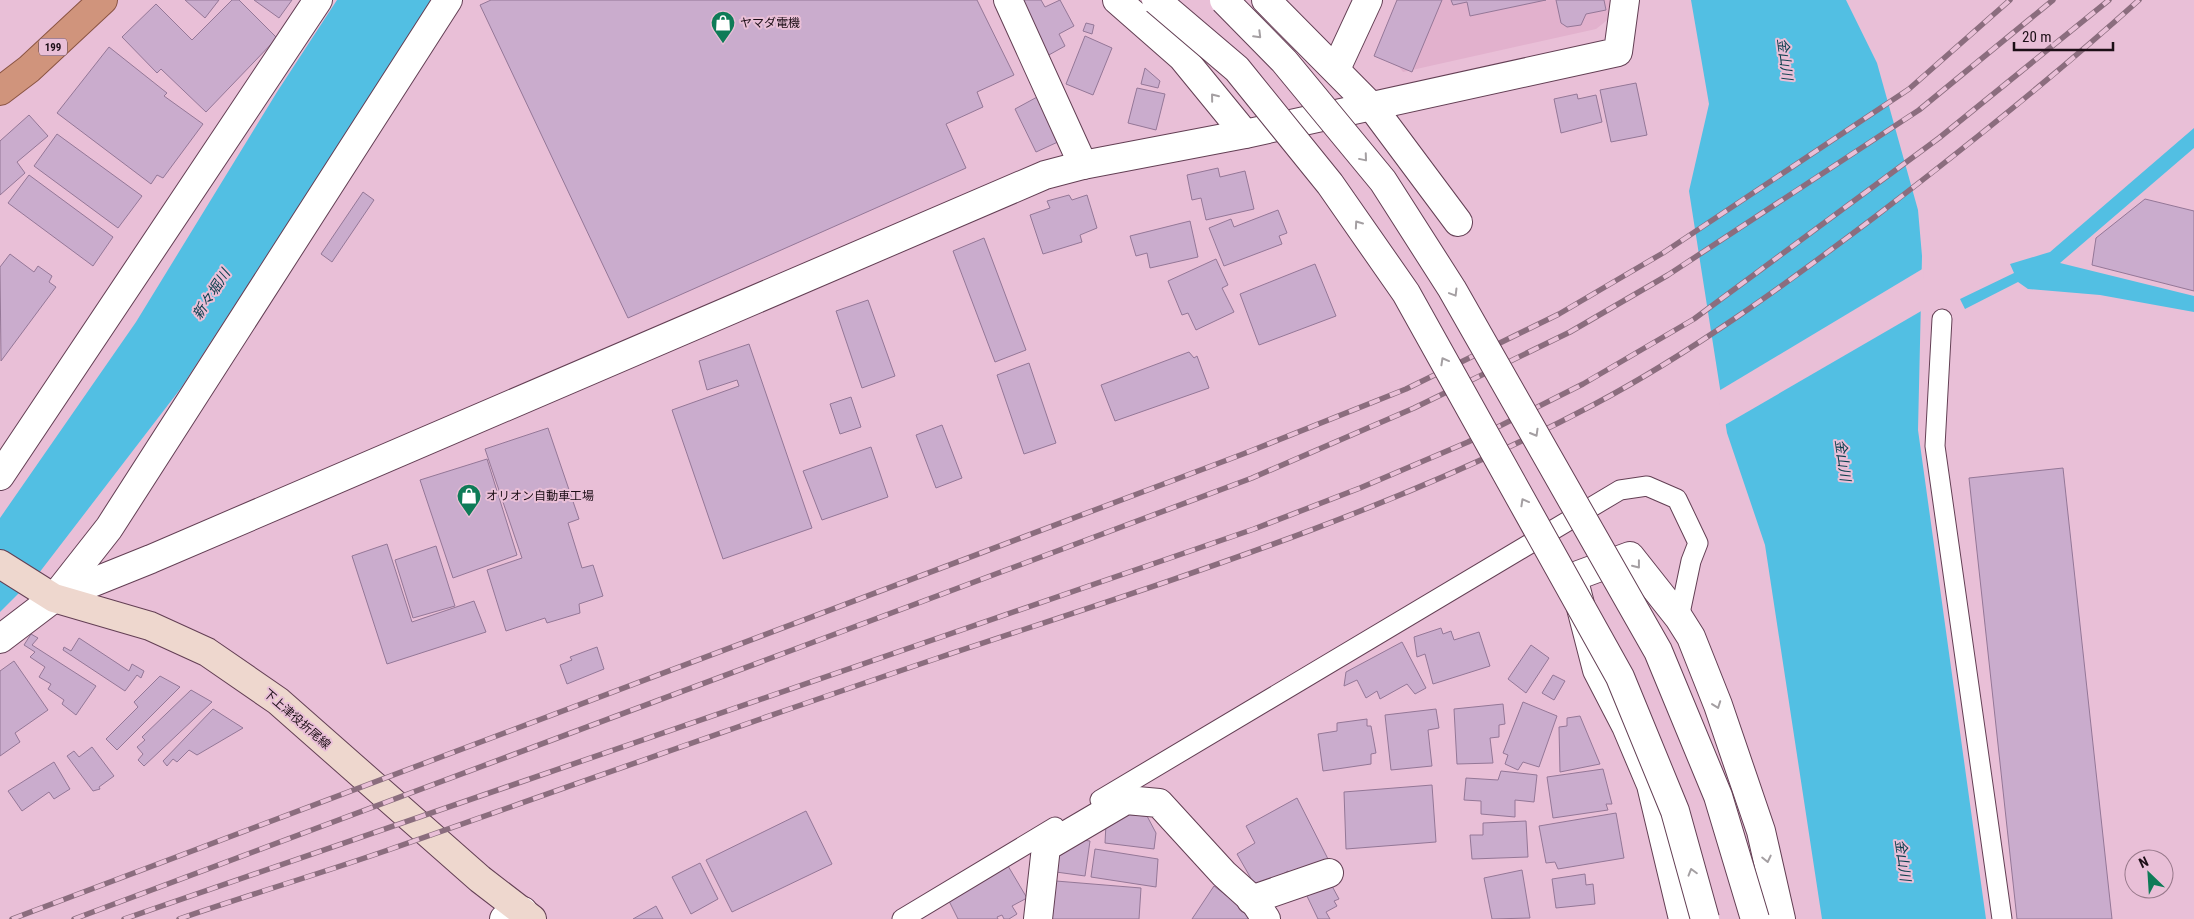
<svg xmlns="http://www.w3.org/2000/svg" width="2194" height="919" viewBox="0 0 2194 919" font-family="'Roboto Condensed','Noto Sans JP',sans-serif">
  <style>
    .built { fill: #e2b1cd }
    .water { fill: #52bfe3 }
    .pier { fill: #e9bfd7 }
    .building { fill: #caaccd; stroke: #947797 }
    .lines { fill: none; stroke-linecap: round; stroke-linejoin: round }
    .service-casing { stroke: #633f54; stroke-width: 21 }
    .minor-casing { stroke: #633f54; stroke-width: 30 }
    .secondary-casing { stroke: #633f54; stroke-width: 30 }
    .trunk-casing { stroke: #8a5443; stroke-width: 30 }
    .service { stroke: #fff; stroke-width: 19 }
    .minor { stroke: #fff; stroke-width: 28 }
    .secondary { stroke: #eed7ce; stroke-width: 28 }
    .trunk { stroke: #d0947c; stroke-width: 28 }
    .rail-casing { stroke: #8b6d7e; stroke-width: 5.5 }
    .rail { stroke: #e9bfd7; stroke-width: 4; stroke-dasharray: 11; stroke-linecap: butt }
    .tertiary-bridge-casing { stroke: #633f54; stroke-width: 30; stroke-linecap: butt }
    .tertiary-bridge { stroke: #fff; stroke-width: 28 }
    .oneway { stroke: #a49fa2 }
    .labels { text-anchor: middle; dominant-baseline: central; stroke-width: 4; stroke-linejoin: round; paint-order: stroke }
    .shield { fill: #e9bfd7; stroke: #5a4350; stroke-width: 1 }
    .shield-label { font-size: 11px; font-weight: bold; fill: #1c0e16 }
    .poi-label { font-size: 12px; fill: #1c0e16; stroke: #e9bfd7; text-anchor: start }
    .street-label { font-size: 12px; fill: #1c0e16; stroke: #e9bfd7 }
    .water-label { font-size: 14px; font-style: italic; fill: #0c3e4d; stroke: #e9bfd7 }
  </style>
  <rect width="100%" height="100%" fill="#e9bfd7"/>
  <!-- built -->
  <polygon class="built" points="1402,0 1630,0 1629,3 1596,29 1403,72 1382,44"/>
  <!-- water -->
  <g class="water">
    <polygon points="337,0 432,0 181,388 39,573 0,612 0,518 136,322 277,92"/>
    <polygon points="1691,0 1846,0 1877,63 1918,210 1922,256 1918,430 1986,919 1822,919 1765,545 1727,433 1689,191 1709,104"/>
    <polygon points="2194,128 2194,148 2060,263 2194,296 2194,312 2100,295 2028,289 2018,282 1965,309 1960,299 2014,273 2010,264 2050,252"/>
  </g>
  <!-- pier -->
  <polygon class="pier" points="1924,268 1923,310 1723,426 1717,392"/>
  <!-- building -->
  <g class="building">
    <polygon points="185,0 219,0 205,18"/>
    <polygon points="232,0 239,0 277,38 206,112 161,69 157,73 122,37 156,4 192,40"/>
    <polygon points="254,0 292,0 279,18"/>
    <polygon points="491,0 977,0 1014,75 977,92 983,107 946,124 966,168 628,318 480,5"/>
    <polygon points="1019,0 1041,0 1045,7 1060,0 1074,26 1059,34 1065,46 1047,56"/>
    <polygon points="1397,0 1442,0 1412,72 1374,56"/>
    <polygon points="1451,0 1546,0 1470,16 1467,2 1453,5"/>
    <polygon points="1556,0 1604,0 1606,10 1586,14 1581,25 1567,27 1561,23"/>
    <polygon points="1086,23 1094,25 1092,34 1083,31"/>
    <polygon points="1085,36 1112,48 1093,95 1066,84"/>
    <polygon points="109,47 167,93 164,96 203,124 163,178 157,175 151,184 57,113"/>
    <polygon points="1145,68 1160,81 1158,88 1141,84"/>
    <polygon points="1636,83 1647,135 1611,142 1600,90"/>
    <polygon points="1137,88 1165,94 1156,130 1128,123"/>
    <polygon points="1577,94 1578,99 1596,95 1602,122 1561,133 1554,99"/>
    <polygon points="1039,96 1060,141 1036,152 1015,109"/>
    <polygon points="29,115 48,136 17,162 25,173 0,195 0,141"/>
    <polygon points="57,134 142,196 118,228 34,166"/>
    <polygon points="1218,168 1220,177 1245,171 1254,209 1206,220 1201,198 1192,200 1187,175"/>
    <polygon points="29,175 113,237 93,266 8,203"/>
    <polygon points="363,192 374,200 332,262 321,254"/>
    <polygon points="1069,195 1072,200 1087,195 1097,228 1080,235 1082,242 1043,254 1030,215 1050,208 1047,201"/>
    <polygon points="2145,199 2194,211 2194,291 2092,265 2096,238"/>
    <polygon points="1278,210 1287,233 1279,236 1282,244 1224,266 1209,228 1231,219 1234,227"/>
    <polygon points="1190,221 1198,257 1150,268 1147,253 1136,256 1130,236"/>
    <polygon points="984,238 1026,350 995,362 953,251"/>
    <polygon points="10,254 34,272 38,266 52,276 49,282 56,287 1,361 0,267"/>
    <polygon points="1216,259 1228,285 1222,288 1234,312 1196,330 1188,313 1182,315 1168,281"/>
    <polygon points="1315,264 1336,316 1259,345 1240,294"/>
    <polygon points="868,300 895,376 862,388 836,311"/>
    <polygon points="749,344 812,528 723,559 672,410 739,386 737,380 707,390 699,361"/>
    <polygon points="1189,352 1194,358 1197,356 1209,388 1115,421 1101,385"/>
    <polygon points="1029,363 1056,443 1024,454 997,375"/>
    <polygon points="851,397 861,427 840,434 830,404"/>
    <polygon points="942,425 962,478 936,488 916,435"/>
    <polygon points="548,428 579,519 568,523 582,568 593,565 603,596 579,604 580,613 547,623 545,618 506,631 487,570 522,558 485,449"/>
    <polygon points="871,447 888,497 822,520 803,471"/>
    <polygon points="487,459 517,555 453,578 420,480"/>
    <polygon points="2063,468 2112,919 2017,919 1969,478"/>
    <polygon points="387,544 412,622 474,601 486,632 387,664 352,556"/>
    <polygon points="436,546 455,606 413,618 395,560"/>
    <polygon points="1441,628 1443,634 1451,631 1454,640 1479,632 1490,666 1433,684 1425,654 1417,657 1414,637"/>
    <polygon points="31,634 38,638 32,645 96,686 76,715 62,704 64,700 48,689 51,684 39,677 45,667 30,657 35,652 24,645"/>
    <polygon points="79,638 129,671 132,664 144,671 141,678 137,675 125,691 63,650 64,647 71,651"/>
    <polygon points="1402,642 1426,688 1415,694 1407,684 1380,699 1377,691 1366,698 1357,680 1344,686 1346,672"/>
    <polygon points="1531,645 1549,658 1526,693 1508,679"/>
    <polygon points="597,647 604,669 567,684 560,665 572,660 570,657"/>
    <polygon points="14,661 48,710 15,733 20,742 0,756 0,671"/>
    <polygon points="1553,675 1565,681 1554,700 1542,693"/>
    <polygon points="160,676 180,687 117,750 106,739 138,707 134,702"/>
    <polygon points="191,690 212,702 144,766 138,760 143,754 137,747 145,740 142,737"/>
    <polygon points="1523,702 1557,716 1539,767 1523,762 1518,770 1505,764 1508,755 1503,753"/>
    <polygon points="1503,704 1505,724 1499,725 1499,737 1490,738 1493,763 1457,764 1454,709"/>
    <polygon points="213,709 243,728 197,755 189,750 177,762 173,759 167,766 163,761"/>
    <polygon points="1436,709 1439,728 1428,730 1432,766 1391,770 1385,715"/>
    <polygon points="1580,716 1600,764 1560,772 1559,727 1567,726 1567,718"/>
    <polygon points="1367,719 1367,726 1371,726 1376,753 1371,754 1371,764 1323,771 1318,734 1337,731 1337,723"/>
    <polygon points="92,747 114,776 99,787 100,789 93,791 67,756 74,751 79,757"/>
    <polygon points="54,762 70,789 54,799 49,792 22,811 8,791"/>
    <polygon points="1603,769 1612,804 1606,804 1608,810 1553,818 1547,777"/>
    <polygon points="1501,771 1537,775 1534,802 1515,800 1515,817 1481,814 1481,801 1464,800 1466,778 1498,780"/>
    <polygon points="1432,785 1436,842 1346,849 1344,792"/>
    <polygon points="1297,798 1328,859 1291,878 1288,871 1257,889 1237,854 1255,843 1246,826"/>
    <polygon points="806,811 832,864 732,912 706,860"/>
    <polygon points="1616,813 1624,858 1558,869 1555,862 1546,863 1539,826"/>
    <polygon points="1120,814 1147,816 1156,833 1154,849 1105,843 1106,824"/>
    <polygon points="1526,821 1528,857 1472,859 1470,835 1483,835 1483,823"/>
    <polygon points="1075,839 1090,841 1085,876 1056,872 1060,845 1073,847"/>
    <polygon points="1095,849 1158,859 1156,887 1091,877"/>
    <polygon points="700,863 718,899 691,914 672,877"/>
    <polygon points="1008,866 1027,898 1012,906 1017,914 1009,919 1004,919 1002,915 997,917 998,919 958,919 948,899"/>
    <polygon points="1522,870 1530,918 1492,919 1484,878"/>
    <polygon points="1585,874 1586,885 1593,884 1595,904 1556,908 1552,879"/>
    <polygon points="1056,881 1141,888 1139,919 1052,919"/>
    <polygon points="1326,883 1327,889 1332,886 1339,899 1334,901 1337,906 1326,912 1330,919 1318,919 1306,894"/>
    <polygon points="1214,886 1257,919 1192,919"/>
    <polygon points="656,906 663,919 633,919"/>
  </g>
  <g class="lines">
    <defs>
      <g id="service">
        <polyline points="1942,319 1935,446 2002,919"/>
        <polyline points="1100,800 1620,490 1647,486 1677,499 1698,543 1691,561 1679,618"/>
        <polyline points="902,919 1055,827"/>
      </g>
      <g id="minor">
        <polyline points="1008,0 1083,165"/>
        <polyline points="1117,0 1182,57 1245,134"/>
        <polyline points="1266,0 1373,108 1458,222"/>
        <polyline points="1336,69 1368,0"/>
        <polyline points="0,476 318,0"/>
        <polyline points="54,598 151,559 1045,175 1083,165 1245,134 1618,52 1625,0"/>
        <polyline points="0,639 54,598 109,528 448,0"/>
        <polyline points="1251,900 1329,873"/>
        <polyline points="504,919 523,911"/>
        <polyline points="1038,919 1046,847 1126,800 1159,803 1224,874 1254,901 1266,919"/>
        <polyline points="1683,919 1651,785 1626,726 1597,670 1573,577 1630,556 1679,618 1691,637 1718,705 1761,831 1781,919"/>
      </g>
      <polyline id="secondary" points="0,564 54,598 150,626 207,652 278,701 480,879 532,919"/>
      <polyline id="trunk" points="0,91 29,69 103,0"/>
    </defs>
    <!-- service casing -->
    <use href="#service" class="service-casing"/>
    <!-- minor casing -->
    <use href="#minor" class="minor-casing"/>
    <!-- secondary casing -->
    <use href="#secondary" class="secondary-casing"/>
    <!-- trunk casing -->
    <use href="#trunk" class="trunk-casing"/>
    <!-- service -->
    <use href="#service" class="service"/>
    <!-- minor -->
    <use href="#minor" class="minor"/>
    <!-- secondary -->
    <use href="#secondary" class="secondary"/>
    <!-- trunk -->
    <use href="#trunk" class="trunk"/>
    <defs>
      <g id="rail">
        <polyline points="12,919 1243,454 1406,389 1559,314 1663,253 1909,89 2010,0"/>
        <polyline points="74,919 1252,478 1414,408 1570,332 1668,275 1919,110 2053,0"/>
        <polyline points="124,919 1254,529 1360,488 1468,442 1583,384 1694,319 1939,138 2109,0"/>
        <path d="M179 919C248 895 319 874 388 850 571 786 754 720 938 658 1159 584 1386 515 1593 405 1693 352 1786 284 1876 216 1966 147 2055 76 2139 0"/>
      </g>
    </defs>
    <!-- rail casing -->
    <use href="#rail" class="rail-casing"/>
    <!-- rail -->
    <use href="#rail" class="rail"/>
    <defs>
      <g id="tertiary-bridge">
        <polyline points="1156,0 1237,69 1330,184 1406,293 1620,677 1675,811 1705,919"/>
        <polyline points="1224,0 1284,61 1383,181 1452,289 1658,651 1718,796 1755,919"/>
      </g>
    </defs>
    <!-- tertiary-bridge casing -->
    <use href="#tertiary-bridge" class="tertiary-bridge-casing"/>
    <!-- tertiary-bridge -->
    <use href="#tertiary-bridge" class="tertiary-bridge"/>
  </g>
  <!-- one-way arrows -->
  <defs><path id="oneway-chevron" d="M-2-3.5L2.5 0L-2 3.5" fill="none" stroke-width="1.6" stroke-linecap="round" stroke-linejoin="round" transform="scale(1.25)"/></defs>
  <g class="oneway">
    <use href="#oneway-chevron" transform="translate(1258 35) rotate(45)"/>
    <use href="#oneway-chevron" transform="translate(1214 97) rotate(-129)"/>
    <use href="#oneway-chevron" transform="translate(1364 158) rotate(50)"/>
    <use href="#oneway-chevron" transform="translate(1358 224) rotate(-125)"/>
    <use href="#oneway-chevron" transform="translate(1454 293) rotate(59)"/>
    <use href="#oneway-chevron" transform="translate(1444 361) rotate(-119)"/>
    <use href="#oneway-chevron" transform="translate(1535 433) rotate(60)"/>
    <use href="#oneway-chevron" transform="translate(1524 502) rotate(-119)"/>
    <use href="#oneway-chevron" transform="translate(1637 565) rotate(52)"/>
    <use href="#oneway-chevron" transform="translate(1717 705) rotate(70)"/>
    <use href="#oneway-chevron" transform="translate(1767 859) rotate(77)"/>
    <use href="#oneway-chevron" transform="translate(1692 872) rotate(-106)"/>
  </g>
  <!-- icons -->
  <defs>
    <symbol id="shop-pin" viewBox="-11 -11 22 30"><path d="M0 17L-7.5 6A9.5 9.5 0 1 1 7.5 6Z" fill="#0e7b57" stroke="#e9bfd7"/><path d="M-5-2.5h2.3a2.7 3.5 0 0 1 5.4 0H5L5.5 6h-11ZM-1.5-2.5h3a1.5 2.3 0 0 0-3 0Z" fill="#fff"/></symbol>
  </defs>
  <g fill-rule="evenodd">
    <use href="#shop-pin" x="709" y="9" width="28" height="38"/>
    <use href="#shop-pin" x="455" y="482" width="28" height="38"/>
  </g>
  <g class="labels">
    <!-- shield labels -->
    <rect class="shield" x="39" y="38.5" width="28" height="17" rx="4"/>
    <g class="shield-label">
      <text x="53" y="47">199</text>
    </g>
    <!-- poi labels -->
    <g class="poi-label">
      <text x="740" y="23">ヤマダ電機</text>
      <text x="486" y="496">オリオン自動車工場</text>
    </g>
    <!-- street labels -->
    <g class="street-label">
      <text transform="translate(297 719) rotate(41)">下上津役折尾線</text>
    </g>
    <!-- water labels -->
    <g class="water-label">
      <text transform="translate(1785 59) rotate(83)">金山川</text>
      <text transform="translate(211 294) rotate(-57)">新々堀川</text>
      <text transform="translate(1843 460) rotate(82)">金山川</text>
      <text transform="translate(1903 860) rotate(82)">金山川</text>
    </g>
  </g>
  <!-- north arrow -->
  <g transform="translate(2149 874) rotate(335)"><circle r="24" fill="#e9bfd7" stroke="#97788a"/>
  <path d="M0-4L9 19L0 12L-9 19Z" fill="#0e7b57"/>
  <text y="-8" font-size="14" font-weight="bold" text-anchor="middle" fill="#1c0e16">N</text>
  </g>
  <!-- scale -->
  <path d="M2014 42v8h99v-8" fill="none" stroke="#1c0e16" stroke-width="2.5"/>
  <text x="2022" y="42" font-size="15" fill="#1c0e16" stroke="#e9bfd7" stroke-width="4" paint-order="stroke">20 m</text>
</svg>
